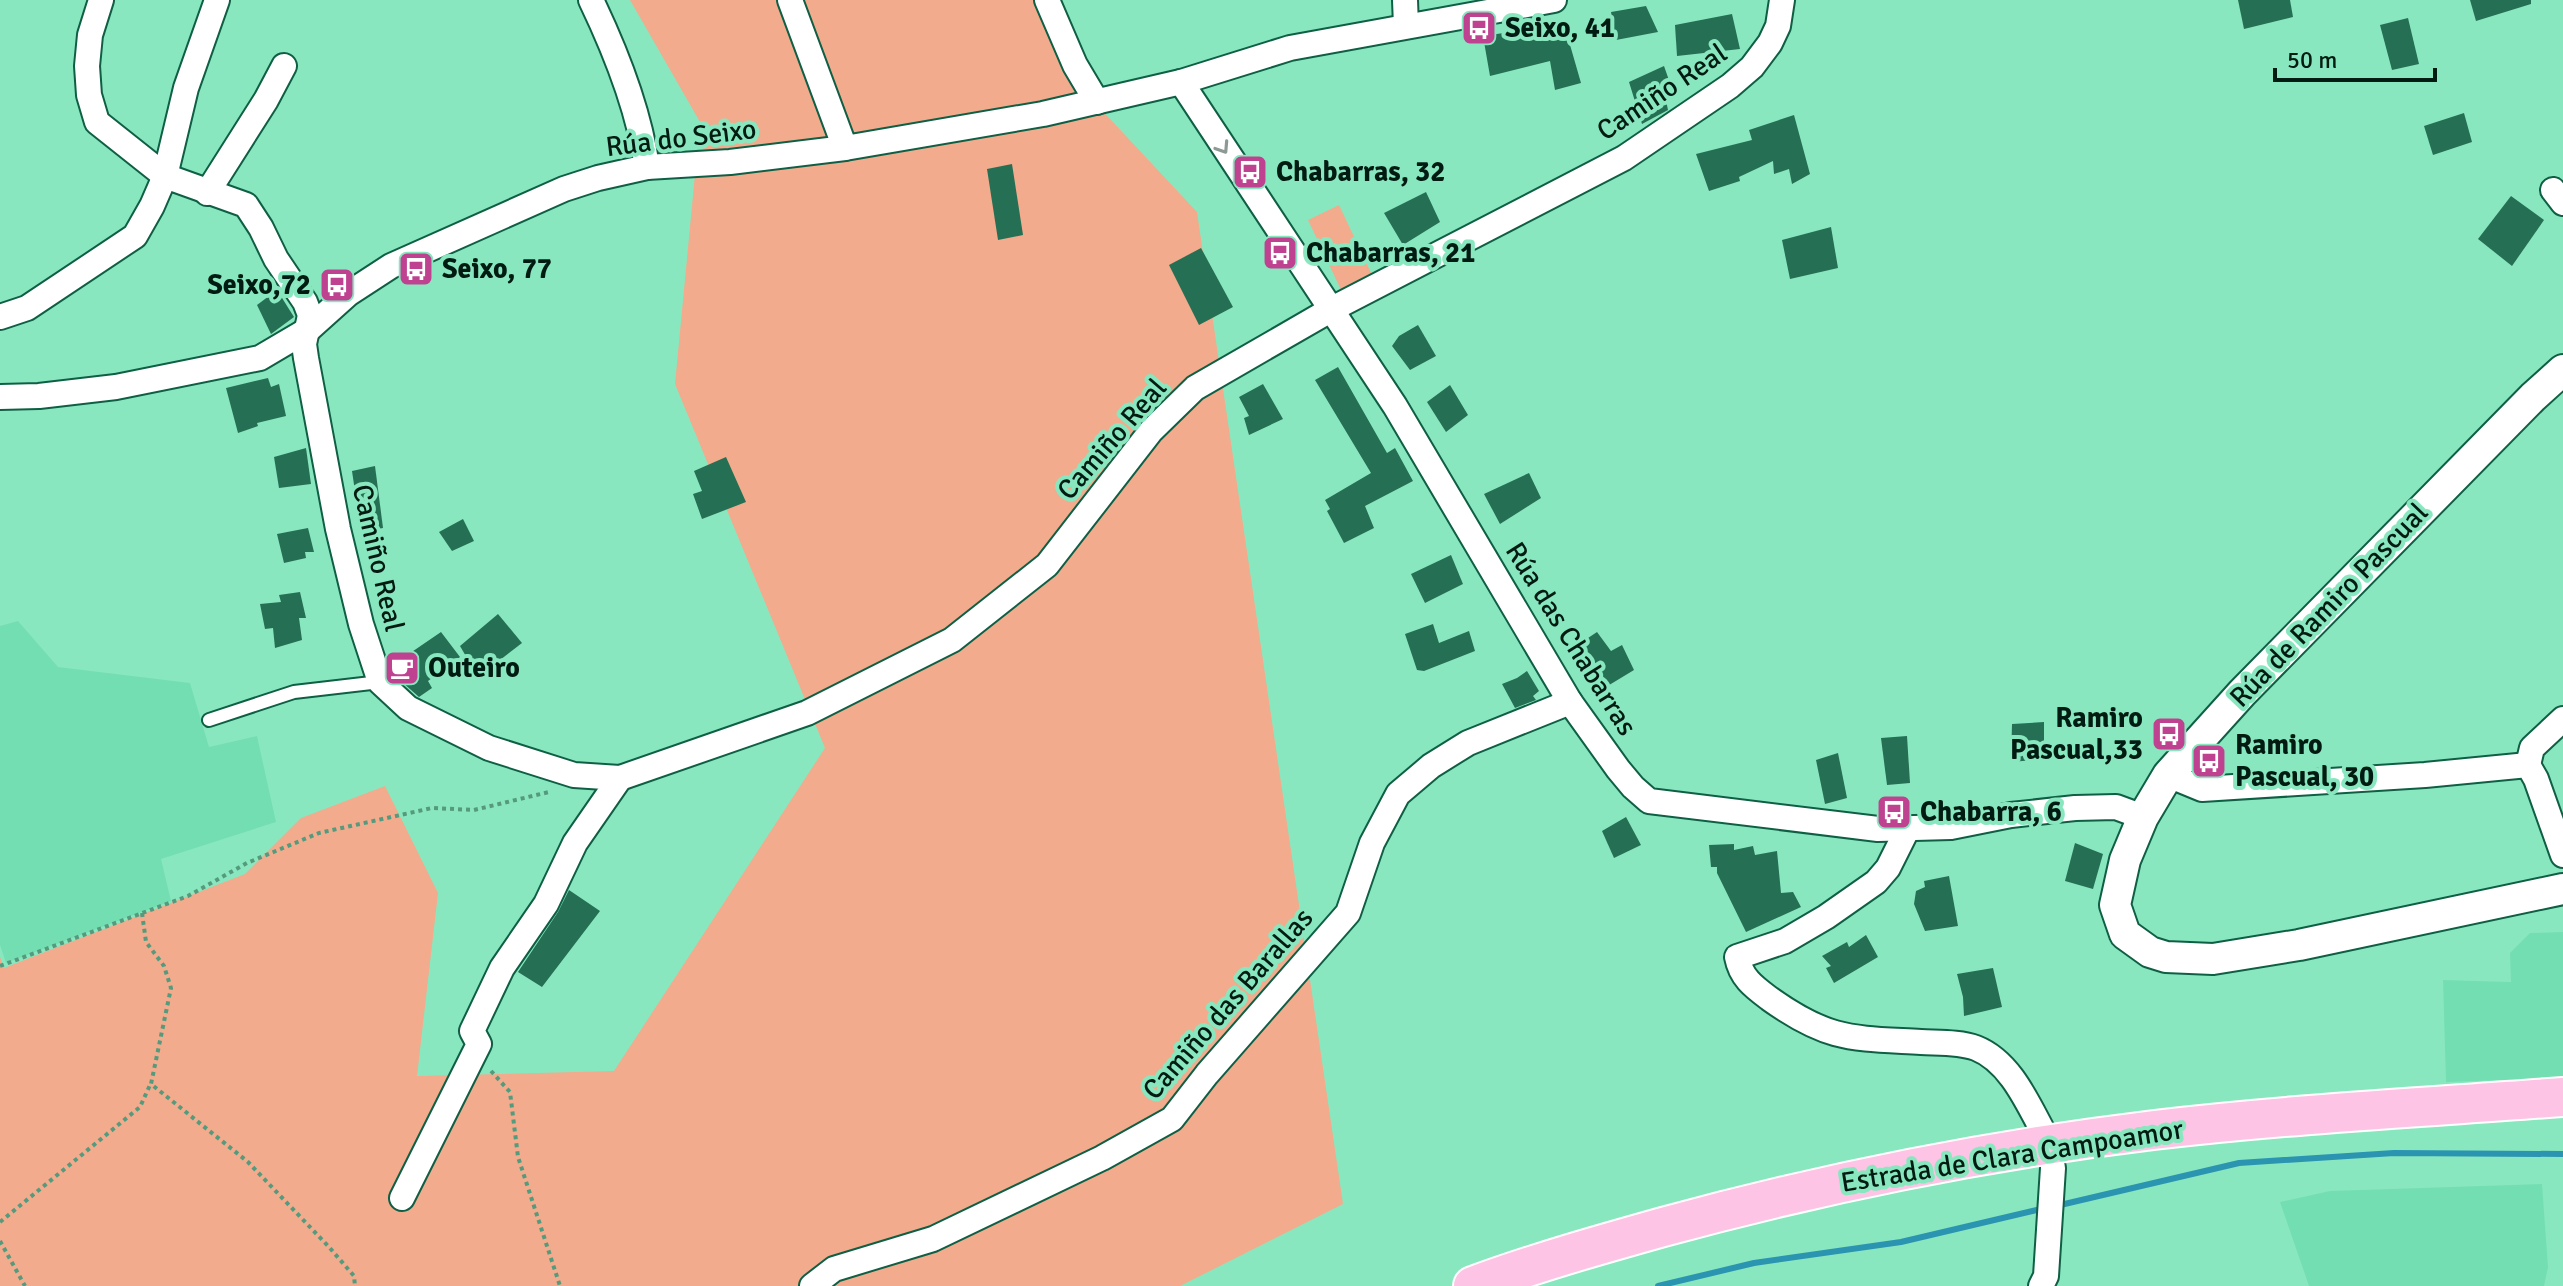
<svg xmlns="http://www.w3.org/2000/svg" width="2563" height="1286" viewBox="0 0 2563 1286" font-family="Signika,sans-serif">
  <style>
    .built { fill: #74deb3 }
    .green { fill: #f2ab8c }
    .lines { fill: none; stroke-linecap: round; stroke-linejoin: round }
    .stream { stroke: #2b94b1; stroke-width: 6 }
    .building { fill: #256f54 }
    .service-casing { stroke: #0f5f45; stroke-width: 16 }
    .minor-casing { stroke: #0f5f45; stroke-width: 28 }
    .tertiary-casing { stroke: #0f5f45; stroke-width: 34 }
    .primary-casing { stroke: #fff; stroke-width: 42 }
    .path { stroke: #559a7d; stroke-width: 4; stroke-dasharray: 4 4; stroke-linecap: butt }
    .service { stroke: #fff; stroke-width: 12 }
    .minor { stroke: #fff; stroke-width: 24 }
    .tertiary { stroke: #fff; stroke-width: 30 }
    .primary { stroke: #fec4e5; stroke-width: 38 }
    .oneway { stroke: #8c9994 }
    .labels { text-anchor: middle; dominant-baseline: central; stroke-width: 8; stroke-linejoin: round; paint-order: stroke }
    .poi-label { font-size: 28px; font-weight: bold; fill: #001c12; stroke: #89e7bf; text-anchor: start }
    .street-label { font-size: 28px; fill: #001c12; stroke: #89e7bf }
  </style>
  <rect width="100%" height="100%" fill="#89e7bf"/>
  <!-- built -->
  <g class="built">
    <polygon points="18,621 58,667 190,683 209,747 257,736 276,822 161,859 171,901 6,963 0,945 0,626"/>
    <polygon points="2563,932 2563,1078 2446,1082 2443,980 2511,982 2510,953 2530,933"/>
    <polygon points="2542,1184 2548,1267 2544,1286 2309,1286 2280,1202 2330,1191"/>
  </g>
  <!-- green -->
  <g class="green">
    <polygon points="630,0 1043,0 1083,90 1197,212 1343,1204 1180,1286 0,1286 0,957 4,968 245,874 301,818 385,786 438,893 417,1076 614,1071 825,748 675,384 700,122"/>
    <polygon points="1339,205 1373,277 1342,292 1308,220"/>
  </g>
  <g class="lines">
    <!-- stream -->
    <g class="stream">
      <polyline points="2056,1206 2239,1163 2394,1153 2563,1154"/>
      <polyline points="1658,1286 1754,1263 1901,1242 2045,1208"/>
    </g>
  </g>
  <!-- building -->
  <g class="building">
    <polygon points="2238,0 2290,0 2293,17 2244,29"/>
    <polygon points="2470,0 2531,0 2531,4 2476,21"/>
    <polygon points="1646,6 1658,32 1616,40 1611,12"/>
    <polygon points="1732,14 1740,49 1677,56 1675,25"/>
    <polygon points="2408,18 2419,64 2392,70 2380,25"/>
    <polygon points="1564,24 1581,83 1555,90 1550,61 1490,76 1483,36"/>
    <polygon points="1664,66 1671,86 1664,91 1668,110 1642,124 1629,82"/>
    <polygon points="2464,113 2472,142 2433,155 2424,126"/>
    <polygon points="1794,115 1810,174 1792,184 1789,169 1774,174 1773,161 1739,177 1740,181 1709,191 1696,154 1752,140 1749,130"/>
    <polygon points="1012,164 1023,235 998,240 987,169"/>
    <polygon points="1426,192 1440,222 1403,245 1384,213"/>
    <polygon points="2511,196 2544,220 2512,266 2478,239"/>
    <polygon points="1831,227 1838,268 1790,279 1782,240"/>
    <polygon points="1201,248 1233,307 1199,325 1169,265"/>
    <polygon points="277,290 294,317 271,334 257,305"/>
    <polygon points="1418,325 1436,356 1410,370 1392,346 1399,336"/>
    <polygon points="1338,367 1387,453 1395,448 1413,481 1365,506 1374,528 1344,543 1327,511 1330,509 1325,500 1371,473 1315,380"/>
    <polygon points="268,378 271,387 279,384 286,416 257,423 258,426 238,433 226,388"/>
    <polygon points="1263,384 1283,419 1249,435 1244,418 1249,416 1239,397"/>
    <polygon points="1450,385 1468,415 1446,432 1427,402"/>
    <polygon points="306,448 311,484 279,488 274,457"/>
    <polygon points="726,457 746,502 702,519 693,494 702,491 694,471"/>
    <polygon points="375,466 383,528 361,532 352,471"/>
    <polygon points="1529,473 1541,498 1500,524 1484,494"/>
    <polygon points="463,519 474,541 452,551 439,532"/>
    <polygon points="308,528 314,552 305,552 306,558 284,563 277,534"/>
    <polygon points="1451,555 1463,584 1425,603 1411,574"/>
    <polygon points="300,592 306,618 299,618 302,640 275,648 273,628 265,629 260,604 281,602 279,595"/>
    <polygon points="498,614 522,643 478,677 460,646"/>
    <polygon points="1433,624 1439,643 1469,631 1475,651 1424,671 1417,670 1405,634"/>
    <polygon points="441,632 460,657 428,681 432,688 419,697 402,682 412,675 400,660"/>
    <polygon points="1597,632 1611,651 1622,645 1634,670 1596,693 1567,652"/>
    <polygon points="1527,671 1539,691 1533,696 1536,700 1515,708 1502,684 1517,678"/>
    <polygon points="2044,722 2044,759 2011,762 2012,724"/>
    <polygon points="1907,736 1910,783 1887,785 1881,738"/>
    <polygon points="1838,753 1847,798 1825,804 1816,760"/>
    <polygon points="1626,817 1641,845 1614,858 1602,831"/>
    <polygon points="2075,843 2103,854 2093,889 2065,881"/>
    <polygon points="1734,844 1734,850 1753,846 1755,855 1777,851 1781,893 1793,892 1801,907 1746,932 1717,873 1717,867 1711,867 1709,845"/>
    <polygon points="1949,876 1958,926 1925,931 1914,904 1916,891 1925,887 1924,881"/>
    <polygon points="569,890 600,911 542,987 518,972 558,912"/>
    <polygon points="1866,935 1878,957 1834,983 1826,968 1831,966 1822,956 1847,942 1849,947"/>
    <polygon points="1993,968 2002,1007 1964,1016 1963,997 1957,974"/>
  </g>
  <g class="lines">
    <defs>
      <polyline id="service" points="209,720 294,692 380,682"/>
      <g id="minor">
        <polyline points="101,0 90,35 87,66 89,95 97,122 165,176 246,205 261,228 276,259 305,302 310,315 304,344 306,358 338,529 361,624 380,682 408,708 489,748 574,775 620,778 575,843 546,904 502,968 472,1031 479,1044 402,1198"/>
        <path d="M591 0C616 52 639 110 647 167"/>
        <polyline points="790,0 845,148"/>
        <polyline points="1047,0 1075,65 1097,102"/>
        <polyline points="1405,0 1406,26"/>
        <polyline points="1181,82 1395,406 1570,702 1618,769 1633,787 1649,801 1878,829 1951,827 2011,815 2075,808 2116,807 2143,817"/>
        <polyline points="2553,190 2563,203"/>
        <polyline points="207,193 266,100 284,66"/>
        <polyline points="0,317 27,308 135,236 152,206 165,176 186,88 217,0"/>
        <polyline points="0,397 39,396 116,387 260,358 309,329 348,294 391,266 564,189 598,178 647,167 730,162 845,148 1043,114 1181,82 1290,48 1554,0"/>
        <polyline points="2528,765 2532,748 2563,719"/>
        <polyline points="2168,775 2202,789 2425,775 2528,765 2536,779 2563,855"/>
        <polyline points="620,778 807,713 952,640 1047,565 1151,431 1195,388 1332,309 1624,158 1730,86 1752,67 1770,43 1778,26 1782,0"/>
        <path d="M1908 828 1888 868 1876 882 1826 917 1785 941 1737 957C1741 978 1754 987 1770 999 1829 1041 1852 1038 1921 1042 1938 1043 1960 1042 1976 1048 2014 1063 2031 1112 2050 1144"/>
        <polyline points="812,1286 834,1269 933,1239 1102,1158 1172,1119 1207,1074 1348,913 1372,843 1398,794 1431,766 1468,743 1570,702"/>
        <polyline points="2041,1286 2046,1276 2053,1168"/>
      </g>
      <polyline id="tertiary" points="2563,370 2533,397 2242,693 2168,775 2143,817 2125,860 2115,905 2125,934 2150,952 2166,957 2213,959 2299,945 2563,889"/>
      <path id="primary" d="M1473 1286C1535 1263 1599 1245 1663 1227 1824 1183 1988 1150 2154 1130 2290 1114 2427 1107 2563 1097"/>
    </defs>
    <!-- service casing -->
    <use href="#service" class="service-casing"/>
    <!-- minor casing -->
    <use href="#minor" class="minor-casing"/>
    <!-- tertiary casing -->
    <use href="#tertiary" class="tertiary-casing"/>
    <!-- primary casing -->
    <use href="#primary" class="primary-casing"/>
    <!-- path -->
    <g class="path">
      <polyline points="142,913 146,942 164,966 171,988 151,1084 248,1162 329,1247 354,1276 355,1286"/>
      <polyline points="0,966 188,896 247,863 319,833 432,808 474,810 549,792"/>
      <polyline points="491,1071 510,1092 518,1157 560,1286"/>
      <polyline points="0,1222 140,1107 150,1085"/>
      <polyline points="0,1241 25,1286"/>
    </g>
    <!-- service -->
    <use href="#service" class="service"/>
    <!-- minor -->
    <use href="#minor" class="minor"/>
    <!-- tertiary -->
    <use href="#tertiary" class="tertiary"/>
    <!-- primary -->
    <use href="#primary" class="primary"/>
  </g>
  <!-- one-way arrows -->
  <defs><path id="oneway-chevron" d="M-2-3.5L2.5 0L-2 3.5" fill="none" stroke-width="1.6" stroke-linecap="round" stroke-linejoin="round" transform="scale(2)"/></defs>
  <use class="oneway" href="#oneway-chevron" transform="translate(1223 148) rotate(57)"/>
  <!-- icons -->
  <defs>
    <symbol id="bus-square" viewBox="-11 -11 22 22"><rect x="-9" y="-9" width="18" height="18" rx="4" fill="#bf4291" stroke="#89e7bf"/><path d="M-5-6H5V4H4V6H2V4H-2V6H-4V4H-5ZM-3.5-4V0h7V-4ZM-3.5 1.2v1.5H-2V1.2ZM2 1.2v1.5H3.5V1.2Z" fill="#fff"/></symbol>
    <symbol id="cafe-square" viewBox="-11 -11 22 22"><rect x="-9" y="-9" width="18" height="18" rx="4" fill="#bf4291" stroke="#89e7bf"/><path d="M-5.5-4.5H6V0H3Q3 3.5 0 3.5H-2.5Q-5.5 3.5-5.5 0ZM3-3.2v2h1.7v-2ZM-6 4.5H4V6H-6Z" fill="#fff"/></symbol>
  </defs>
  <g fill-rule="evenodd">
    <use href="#bus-square" x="1459" y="8" width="40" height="40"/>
    <use href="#bus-square" x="1230" y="152" width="40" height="40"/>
    <use href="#bus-square" x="1260" y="233" width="40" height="40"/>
    <use href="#bus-square" x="396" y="249" width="40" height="40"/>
    <use href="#bus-square" x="317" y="265" width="40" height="40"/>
    <use href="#cafe-square" x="382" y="648" width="40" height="40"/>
    <use href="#bus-square" x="2149" y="714" width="40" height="40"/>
    <use href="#bus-square" x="2189" y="741" width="40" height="40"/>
    <use href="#bus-square" x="1874" y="792" width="40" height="40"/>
  </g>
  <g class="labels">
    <!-- poi labels -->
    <g class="poi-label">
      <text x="1505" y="28">Seixo, 41</text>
      <text x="1276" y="172">Chabarras, 32</text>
      <text x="1306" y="253">Chabarras, 21</text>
      <text x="442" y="269">Seixo, 77</text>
      <text x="311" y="285" text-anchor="end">Seixo,72</text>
      <text x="428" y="668">Outeiro</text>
      <text x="2143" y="718" text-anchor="end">Ramiro<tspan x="2143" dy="32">Pascual,33</tspan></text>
      <text x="2235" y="745">Ramiro<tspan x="2235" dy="32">Pascual, 30</tspan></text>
      <text x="1920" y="812">Chabarra, 6</text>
    </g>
    <!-- street labels -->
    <g class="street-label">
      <text transform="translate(1662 92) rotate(-34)">Camiño Real</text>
      <text transform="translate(681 138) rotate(-7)">Rúa do Seixo</text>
      <text transform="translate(1112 439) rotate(-49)">Camiño Real</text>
      <text transform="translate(378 558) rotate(77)">Camiño Real</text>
      <text transform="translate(2329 605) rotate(-46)">Rúa de Ramiro Pascual</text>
      <text transform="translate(1571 639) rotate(58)">Rúa das Chabarras</text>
      <text transform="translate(1228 1004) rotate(-49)">Camiño das Barallas</text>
      <text transform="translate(2012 1156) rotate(-9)">Estrada de Clara Campoamor</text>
    </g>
  </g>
  <!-- scale -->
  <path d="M2275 68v12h160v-12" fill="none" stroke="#001c12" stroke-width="4"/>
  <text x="2287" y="68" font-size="24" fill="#001c12" stroke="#89e7bf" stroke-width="6" paint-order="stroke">50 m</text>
</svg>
